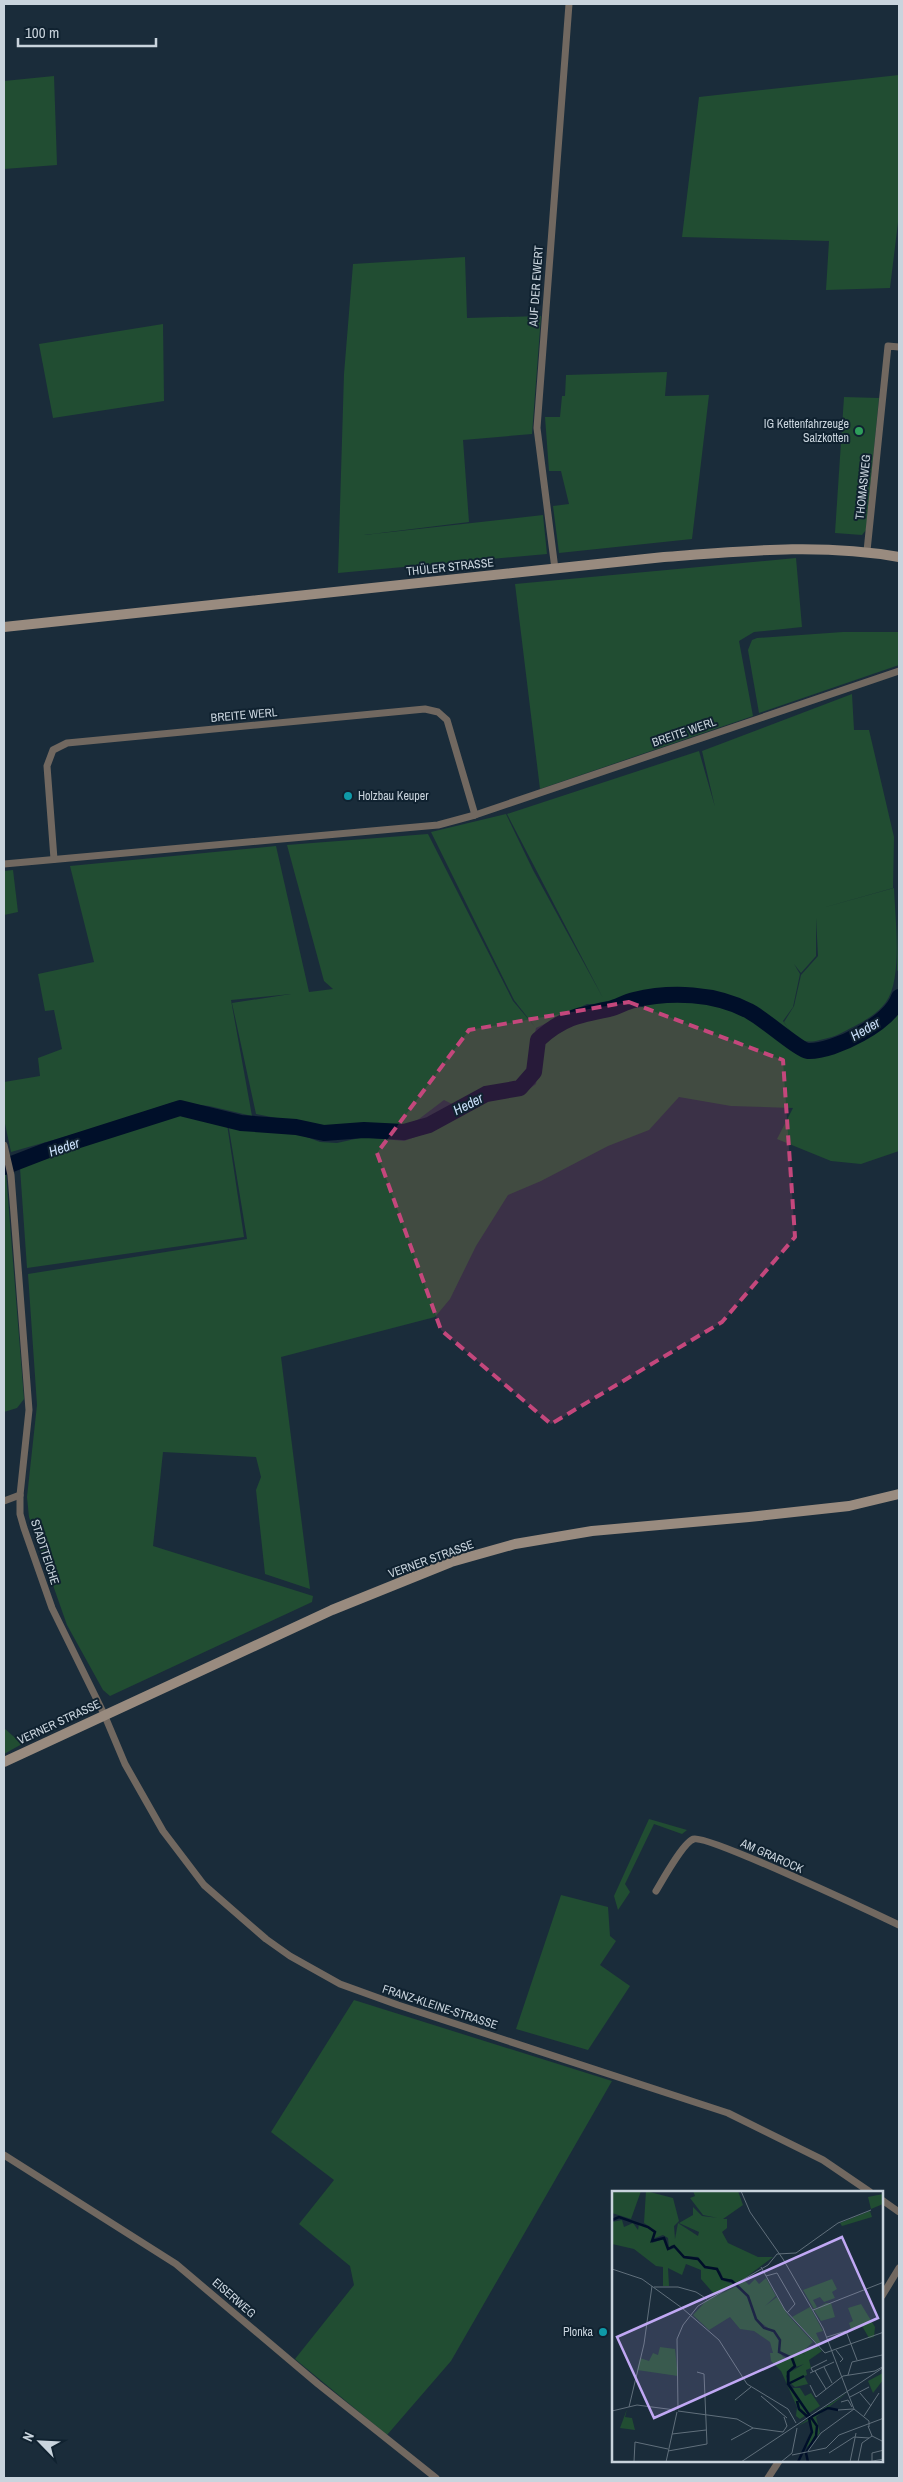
<svg xmlns="http://www.w3.org/2000/svg" width="903" height="2482" viewBox="0 0 903 2482" font-family="'Archivo Narrow',sans-serif">
  <style>
    .green { fill: #214d32 }
    .lines { fill: none; stroke-linecap: round; stroke-linejoin: round }
    .river { stroke: #000f29; stroke-width: 16 }
    .minor { stroke: #716860; stroke-width: 7 }
    .secondary { stroke: #998b7f; stroke-width: 10 }
    .marked { fill: #c4477c; fill-opacity: 0.2; stroke: #c4477c; stroke-width: 4; stroke-dasharray: 10 6; stroke-linejoin: round }
    .leisure-dot { fill: #2e9e5b; stroke: #102230; stroke-width: 2 }
    .culture-dot { fill: #0f9aa8; stroke: #102230; stroke-width: 2 }
    .labels { text-anchor: middle; dominant-baseline: central; stroke-width: 4; stroke-linejoin: round; paint-order: stroke }
    .street-label { font-size: 12px; fill: #c9d4dd; stroke: #102230 }
    .poi-label { font-size: 12px; fill: #c9d4dd; stroke: #102230; text-anchor: end }
    .water-label { font-size: 14px; font-style: italic; fill: #c8def8; stroke: #102230 }
    .inset-river { fill: none; stroke: #000f29; stroke-width: 2.5 }
    .inset-road { fill: none; stroke: #606f7b; stroke-width: 1 }
    .view { fill: #c0a8f4; fill-opacity: 0.15; stroke: #c0a8f4; stroke-width: 2.5 }
    .inset-edge { fill: none; stroke: #c9d4dd; stroke-width: 2.5 }
  </style>
  <rect width="100%" height="100%" fill="#1a2c3a"/>
  <!-- green -->
  <g class="green">
    <polygon points="899,75 899,214 890,288 826,290 829,241 682,237 699,97"/>
    <polygon points="54,76 57,165 4,169 4,81"/>
    <polygon points="465,257 467,318 541,316 532,434 463,440 469,522 364,535 543,515 547,554 338,573 344,374 353,264"/>
    <polygon points="163,324 164,401 53,418 39,344"/>
    <polygon points="667,372 665,396 709,395 692,539 559,553 553,506 569,504 561,471 549,471 545,417 560,417 562,396 565,396 566,375"/>
    <polygon points="844,397 879,398 866,530 862,535 835,533"/>
    <polygon points="796,558 802,627 754,632 739,641 753,716 540,789 515,584"/>
    <polygon points="843,632 899,632 899,665 759,713 748,650 752,640 757,638"/>
    <path d="M852 694 854 730H869L894 837 893 888 815 910 894 888C895 917 903 979 886 1002 878 1013 865 1021 853 1027 843 1032 835 1037 824 1039 803 1045 796 1041 784 1022L794 1006 801 975 818 956 816 918V956L801 973 794 964 800 974 793 1007 783 1021 797 1041 791 1048 773 1033 792 1050 805 1055 835 1050 870 1035 899 1009V1151L861 1164 831 1161 777 1139 793 1108 731 1106 679 1097 649 1130 608 1146 541 1181 508 1195 476 1246 450 1299 435 1317 281 1357 310 1589 265 1574 256 1490 261 1477 256 1457 163 1452 153 1546 313 1596 312 1602 110 1696 103 1690 67 1625 29 1517 27 1497 37 1405 28 1274 247 1239 228 1123 237 1127 296 1133 320 1142 337 1143 364 1137 404 1141 435 1130 487 1100 525 1092 536 1084C538 1074 539 1050 544 1043 560 1017 623 1010 650 1006L587 1004 536 1028 529 1064 520 1080 489 1088 452 1104 444 1100 419 1119 405 1126 366 1124 327 1128 256 1114 232 1003 291 994 231 1000 252 1116 209 1106 174 1102 92 1129 11 1152 4 1119V1082L40 1076 38 1058 62 1049 54 1010 45 1011 38 974 94 962 70 866 276 846 309 992 333 989 324 981 287 845 428 834 513 1001 535 1027 514 1000 431 832 506 814 533 870 603 998 507 814 699 751 715 807 702 751Z"/>
    <polygon points="899,854 899,969 897,971"/>
    <polygon points="13,870 18,912 4,915 4,871"/>
    <polygon points="180,1113 227,1124 244,1237 27,1268 20,1168"/>
    <polygon points="6,1174 24,1399 17,1408 4,1412 4,1176"/>
    <polygon points="4,1728 22,1744 4,1754"/>
    <polygon points="649,1819 687,1830 682,1834 654,1824 625,1884 630,1892 618,1910 614,1896"/>
    <polygon points="561,1895 608,1907 610,1936 616,1941 600,1965 630,1986 588,2050 516,2029"/>
    <polygon points="354,2000 612,2081 451,2361 387,2435 295,2359 354,2285 350,2266 299,2224 334,2180 271,2132"/>
  </g>
  <g class="lines">
    <!-- river -->
    <path class="river" d="M4 1167 48 1150 180 1108 241 1123 296 1127 324 1133 364 1130 404 1132 429 1125 486 1094 520 1088 534 1072 538 1040C562 1018 578 1015 609 1009 618 1007 625 1002 634 1000 671 991 715 993 749 1011 763 1018 799 1050 808 1051 834 1052 891 1023 899 997"/>
    <!-- minor -->
    <g class="minor">
      <polyline points="867,551 888,346 899,347"/>
      <polyline points="555,569 537,428 569,4"/>
      <polyline points="54,859 47,766 53,750 67,743 425,709 438,712 447,720 475,815"/>
      <polyline points="4,864 438,825 475,815 899,671"/>
      <polyline points="4,1145 11,1175 29,1410 20,1495 20,1514 24,1528 52,1608 104,1714 125,1764 163,1831 204,1885 266,1939 290,1956 340,1984 398,2005 728,2113 823,2160 870,2192"/>
      <polyline points="4,1501 20,1495"/>
      <path d="M656 1891C662 1881 684 1841 694 1839 708 1835 874 1913 899 1925"/>
      <polyline points="4,2155 176,2264 318,2384 436,2478"/>
      <polyline points="882,2200 899,2212"/>
      <polyline points="882,2296 899,2268"/>
      <polyline points="768,2478 779,2461"/>
    </g>
    <!-- secondary -->
    <g class="secondary">
      <path d="M4 627 664 557C743 551 821 543 899 557"/>
      <polyline points="4,1762 332,1610 451,1562 515,1544 592,1531 749,1517 849,1506 899,1494"/>
    </g>
  </g>
  <!-- marked area -->
  <path class="marked" d="M629 1002 783 1060 795 1237 722 1322 551 1424 441 1330 377 1153 469 1030Z"/>
  <!-- markers -->
  <circle class="leisure-dot" cx="859" cy="431" r="5"/>
  <g class="culture-dot">
    <circle cx="348" cy="796" r="5"/>
    <circle cx="603" cy="2332" r="5"/>
  </g>
  <g class="labels">
    <!-- street labels -->
    <g class="street-label">
      <text transform="translate(536 286) rotate(-86)">AUF DER EWERT</text>
      <text transform="translate(863 487) rotate(-84)">THOMASWEG</text>
      <text transform="translate(450 567) rotate(-6)">THÜLER STRASSE</text>
      <text transform="translate(244 715) rotate(-5)">BREITE WERL</text>
      <text transform="translate(684 732) rotate(-19)">BREITE WERL</text>
      <text transform="translate(45 1552) rotate(72)">STADTTEICHE</text>
      <text transform="translate(431 1559) rotate(-20)">VERNER STRASSE</text>
      <text transform="translate(59 1722) rotate(-25)">VERNER STRASSE</text>
      <text transform="translate(772 1856) rotate(24)">AM GRAROCK</text>
      <text transform="translate(440 2007) rotate(18)">FRANZ-KLEINE-STRASSE</text>
      <text transform="translate(234 2298) rotate(41)">EISERWEG</text>
    </g>
    <!-- poi labels -->
    <g class="poi-label">
      <text x="849" y="424">IG Kettenfahrzeuge<tspan x="849" dy="14">Salzkotten</tspan></text>
      <text x="358" y="796" text-anchor="start">Holzbau Keuper</text>
      <text x="593" y="2332">Plonka</text>
    </g>
    <!-- water labels -->
    <g class="water-label">
      <text transform="translate(865 1029) rotate(-30)">Heder</text>
      <text transform="translate(468 1104) rotate(-27)">Heder</text>
      <text transform="translate(64 1147) rotate(-19)">Heder</text>
    </g>
  </g>
  <!-- overview -->
  <g transform="translate(612 2191)">
    <rect width="271" height="271" fill="#1a2c3a"/>
    <path d="M0 0H29L19 28 0 22ZM34 0 61 7 67 30 62 35 63 48 66 32 86 45 87 41 67 32 81 24V16L90 25 115 28V37L110 41 116 52 146 66H161L125 93 119 88 112 89 108 80 91 74 86 66 72 65 60 54 57 57 56 47 51 44 40 48 44 40 32 32ZM81 0H126L131 14 111 28 91 24 78 7 83 5ZM271 3V13L259 18 256 6ZM258 20 260 26 230 35 228 32ZM10 29 12 36 21 32 26 39 27 33 36 37 42 41 40 52 51 48 57 59 63 57 72 67 86 69 92 76 104 79 112 90 124 94 103 104 89 88V79L74 73 70 84 56 77 57 95H51V76L44 75 22 58 0 53V31ZM154 87 164 105 153 115 165 106 176 124 201 151 190 161 193 164 191 161 205 155 210 160 197 169 199 177 194 179 195 184 192 185 196 193 183 196 178 192V181L192 173 184 176 180 167 167 160 171 166 179 168 182 176 174 185 184 207 181 197H188L193 205 199 202 208 215 188 228 184 225 185 216 169 180 159 170 158 162H161L158 151 142 140 128 138 118 126 97 139 81 124 94 110 125 95 136 107 143 128 152 137 163 142 144 128 137 106 126 93 132 89 137 94 143 88 147 93ZM220 88 225 98 220 101 223 107 212 111 208 106 201 109 205 116 202 118 191 99ZM214 112H219L223 126 209 130 202 119ZM249 113 263 136 262 146 257 147 250 135 239 138 237 132 241 130 236 117ZM198 116 211 140 204 142 209 153 206 154 180 126ZM48 156 63 158 66 185 25 179 28 167 37 170 41 162 46 164ZM271 182V189L261 202 256 190ZM236 201 204 226 208 242 191 260 200 241 198 229 186 235ZM15 218 13 226 20 227 23 239 8 237Z" fill="#214d32"/>
    <path class="inset-river" d="M0 29 7 26 36 36 43 41 40 50 52 47 56 58 62 55 72 66 86 68 93 76 105 78 110 88 120 90 136 105 144 128 152 137 162 140 168 149 167 161 180 167 183 175 176 181V193L205 235 204 245 194 262 196 271M176 193 192 185M185 210 187 218 197 227 200 241 186 271M199 226 216 217 226 219"/>
    <path class="inset-road" d="M129 0 138 21 171 68 211 137 242 218 257 230V236M149 76 173 119 213 162 272 141M0 78 30 88 70 117 107 149 135 193 176 218 184 232M154 85 165 82 183 113 175 122M42 96H66L84 101 95 108M201 119 272 91M215 146 234 140 245 169M224 159 231 168 228 171M212 176 220 192M203 180 214 198M201 181 199 177 215 169M198 182 222 171M236 184 240 171 270 164M198 194 204 206 231 185 263 180 272 175M248 202 259 215M149 205 175 227M238 206 257 196M123 209 139 196M229 211 236 209 240 216M17 216 32 153 40 95M66 218 65 148 71 134 86 115 156 74 165 63 184 62 226 32 259 19M226 219 241 218M0 220 25 214 63 219M66 220 125 228 141 237M252 225 267 202M256 235 260 245 272 251M60 243 94 239M119 249 141 237 171 241 175 235 172 226M56 260 95 253 92 183 85 181M196 260 209 242 242 218M217 262 242 246 257 247M180 264 214 257 227 244 272 227M260 270V262L272 259M22 271 23 251 56 258M54 271 65 221M129 271 272 176M169 271 180 262 185 237M238 271 244 242M246 271 250 252 260 245M255 271 272 268"/>
    <path class="view" d="M230 46 266 127 42 227 5 146Z"/>
    <rect width="271" height="271" class="inset-edge"/>
  </g>
  <!-- border -->
  <rect width="903" height="2482" fill="none" stroke="#c9d4dd" stroke-width="10"/>
  <!-- north arrow -->
  <g transform="translate(40 2442) rotate(294)" stroke="#102230" stroke-width="4" paint-order="stroke">
  <path d="M0-4L9 19L0 12L-9 19Z" fill="#c9d4dd"/>
  <text y="-8" font-size="14" font-weight="bold" text-anchor="middle" fill="#c9d4dd">N</text>
  </g>
  <!-- scale -->
  <path d="M18 38v8h138v-8" fill="none" stroke="#c9d4dd" stroke-width="2.5"/>
  <text x="25" y="38" font-size="15" fill="#c9d4dd" stroke="#102230" stroke-width="4" paint-order="stroke">100 m</text>
</svg>
